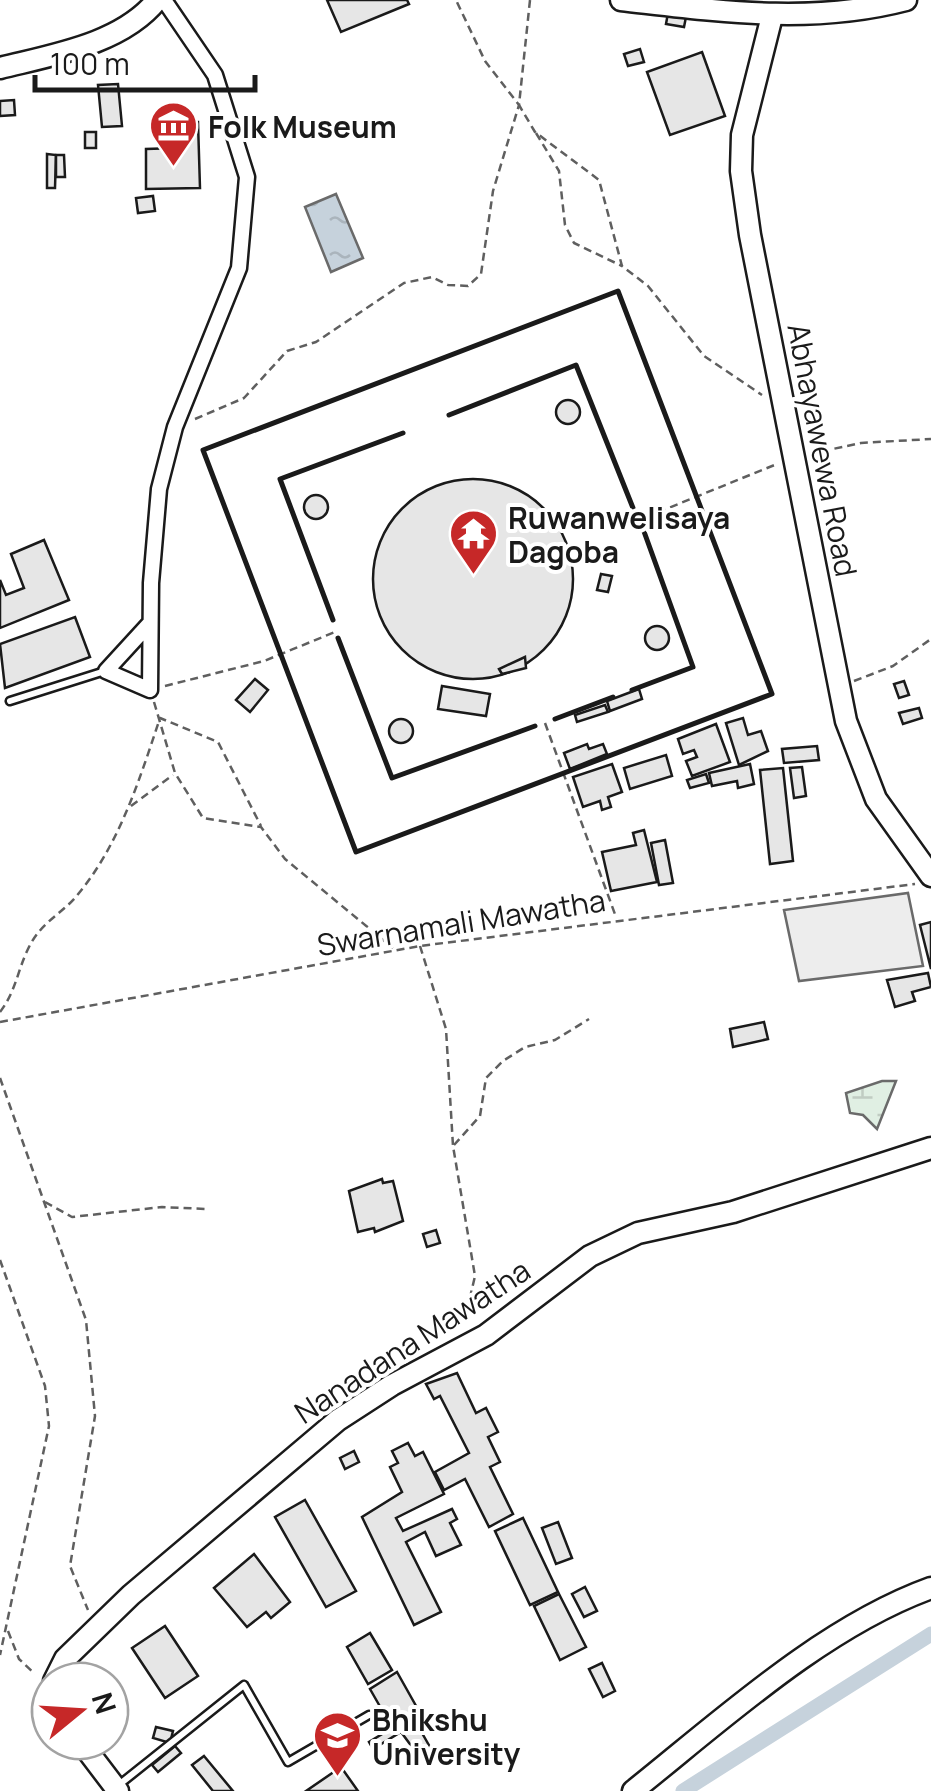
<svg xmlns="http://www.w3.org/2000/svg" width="931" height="1791" viewBox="0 0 931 1791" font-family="Manrope,sans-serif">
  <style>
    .wetland { fill: url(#wetland-marsh); stroke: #6a6a6a; stroke-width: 2.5 }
    .parking { fill: #ededed; stroke: #6a6a6a; stroke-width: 2.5 }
    .water { fill: url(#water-ripples); stroke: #6a6a6a; stroke-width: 2.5 }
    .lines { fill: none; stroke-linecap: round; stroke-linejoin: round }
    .canal { stroke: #c6d2dc; stroke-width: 15 }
    .building { fill: #e6e6e6; stroke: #1a1a1a; stroke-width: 2.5 }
    .lane-casing { stroke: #1a1a1a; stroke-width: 11 }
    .street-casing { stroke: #1a1a1a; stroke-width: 19 }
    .secondary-casing { stroke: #1a1a1a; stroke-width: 25 }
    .path { stroke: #5f5f5f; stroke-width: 2.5; stroke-dasharray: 8 5; stroke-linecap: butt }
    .lane { stroke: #fff; stroke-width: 6 }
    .street { stroke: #fff; stroke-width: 14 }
    .secondary { stroke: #fff; stroke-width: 20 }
    .wall { stroke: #1a1a1a; stroke-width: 5 }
    .labels { text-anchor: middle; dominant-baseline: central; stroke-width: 8; stroke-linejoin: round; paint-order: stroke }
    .poi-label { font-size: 30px; font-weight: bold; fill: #1a1a1a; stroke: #fff; text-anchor: start }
    .street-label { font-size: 30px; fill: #1a1a1a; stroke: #fff }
  </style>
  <defs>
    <pattern id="wetland-marsh" width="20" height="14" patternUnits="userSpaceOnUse" patternTransform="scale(2.5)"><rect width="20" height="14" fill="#e0efe3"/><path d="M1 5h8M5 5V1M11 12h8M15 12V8" fill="none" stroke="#c0ccc2"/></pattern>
    <pattern id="water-ripples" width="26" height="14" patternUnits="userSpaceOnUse" patternTransform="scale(2.5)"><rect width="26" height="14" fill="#c6d2dc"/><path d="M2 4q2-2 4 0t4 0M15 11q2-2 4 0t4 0" fill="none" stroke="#aab4bc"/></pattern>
  </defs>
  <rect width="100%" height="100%" fill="#fff"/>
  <!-- wetland -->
  <polygon class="wetland" points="882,1081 896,1081 877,1129 863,1115 850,1113 846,1093"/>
  <!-- parking -->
  <polygon class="parking" points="908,893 923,966 799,981 784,910"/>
  <!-- water -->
  <polygon class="water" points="336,194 363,258 331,272 305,207"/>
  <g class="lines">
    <!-- canal -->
    <polyline class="canal" points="683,1791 931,1634"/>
  </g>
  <!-- building -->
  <g class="building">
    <polygon points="327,0 407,0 409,4 341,32"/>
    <polygon points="668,13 686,17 684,27 666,24"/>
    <polygon points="640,49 644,62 628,66 624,54"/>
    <polygon points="702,52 725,116 670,135 647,72"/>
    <polygon points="118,84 122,126 102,127 98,85"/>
    <polygon points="14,100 15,115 0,116 0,101"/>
    <polygon points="177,122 198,122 200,188 146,189 146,149 177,148"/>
    <rect x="85" y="132" width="11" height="16"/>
    <polygon points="47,154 56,155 55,188 47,188"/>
    <polygon points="56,155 64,155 65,177 56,177"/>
    <polygon points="153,196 155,211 138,213 136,198"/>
    <circle cx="568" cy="412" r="12"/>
    <circle cx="473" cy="579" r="100"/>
    <circle cx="316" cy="507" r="12"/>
    <polygon points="44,540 69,600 0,628 0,580 6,595 24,588 11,554"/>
    <polygon points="601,574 612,576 608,592 597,590"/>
    <polygon points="75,617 90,657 5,688 0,644"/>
    <circle cx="657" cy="638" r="12"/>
    <polygon points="525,657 526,668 502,674 499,669"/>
    <polygon points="255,679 268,690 250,712 236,700"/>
    <polygon points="904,681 909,695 899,698 894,684"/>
    <polygon points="442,686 490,694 486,716 438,709"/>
    <polygon points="639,689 642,699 610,711 607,701"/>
    <polygon points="605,705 608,712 577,722 575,715"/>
    <polygon points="919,708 922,718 903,724 899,713"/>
    <polygon points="743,718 748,735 761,731 768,751 739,765 726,723"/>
    <circle cx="401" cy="731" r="12"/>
    <polygon points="716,724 730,762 692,776 686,761 697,757 694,750 683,754 678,739"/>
    <polygon points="587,744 589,749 603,744 607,754 570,769 564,753"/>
    <polygon points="817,746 819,760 784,763 782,749"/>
    <polygon points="666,755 672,776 630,789 624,768"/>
    <polygon points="612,764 622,792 608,797 611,807 602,810 600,801 583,807 573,777"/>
    <polygon points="750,764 754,784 738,788 737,781 712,786 709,773"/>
    <polygon points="802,767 806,796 794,798 790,768"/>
    <polygon points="783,768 793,861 770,864 760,770"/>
    <polygon points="706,774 709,783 690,788 687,780"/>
    <polygon points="644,830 657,882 611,891 602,852 636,845 633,833"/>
    <polygon points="665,840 673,883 659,885 651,843"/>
    <polygon points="931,922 931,969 920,925"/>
    <polygon points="928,973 931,987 912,992 915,1001 895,1007 887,980"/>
    <polygon points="764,1022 768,1039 733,1047 730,1029"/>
    <polygon points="382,1179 383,1183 393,1181 403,1221 375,1232 374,1228 358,1232 349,1191"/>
    <polygon points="436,1230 440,1243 427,1247 423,1234"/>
    <polygon points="457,1373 476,1413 486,1408 498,1432 488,1437 500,1462 490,1467 513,1514 489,1527 465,1479 444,1490 435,1472 469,1453 440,1396 434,1399 426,1384"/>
    <polygon points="408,1443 415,1456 423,1452 444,1494 396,1518 403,1531 452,1509 457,1519 450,1523 461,1545 436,1556 425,1532 406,1542 441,1612 414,1625 362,1517 402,1492 390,1467 398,1463 392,1451"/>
    <polygon points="354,1451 359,1462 345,1469 340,1458"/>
    <polygon points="305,1500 356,1591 326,1607 275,1517"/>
    <polygon points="523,1518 558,1592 530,1605 495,1531"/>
    <polygon points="558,1522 572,1558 556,1564 542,1528"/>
    <polygon points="254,1554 290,1602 271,1618 266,1612 247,1627 214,1588"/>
    <polygon points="585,1587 597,1611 584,1617 572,1594"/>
    <polygon points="559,1594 586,1647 560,1660 534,1606"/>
    <polygon points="165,1626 198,1676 165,1698 132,1648"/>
    <polygon points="370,1633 392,1670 368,1684 347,1647"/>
    <polygon points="602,1663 615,1691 603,1697 589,1669"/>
    <polygon points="397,1672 429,1729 422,1733 430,1747 418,1755 401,1732 373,1749 369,1742 397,1725 390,1714 386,1717 370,1689"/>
    <polygon points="156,1727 173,1731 170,1743 153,1738"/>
    <polygon points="175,1746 181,1753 158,1772 152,1765"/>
    <polygon points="204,1756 233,1791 213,1791 192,1765"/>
    <polygon points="341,1767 358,1791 306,1791"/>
  </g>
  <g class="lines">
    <defs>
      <g id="lane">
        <polyline points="10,701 105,671"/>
        <polyline points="120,1784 244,1685 288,1762 369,1715"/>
      </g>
      <polyline id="street" points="150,623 106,671 150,690 151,583 159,489 175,427 239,268 247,177 215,75 164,0"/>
      <g id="secondary">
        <path d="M621 0C718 11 810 25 906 0"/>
        <polyline points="772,16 742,135 741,171 750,235 846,721 876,799 931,876"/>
        <path d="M0 68C52 55 122 44 157 0"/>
        <polyline points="54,1681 65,1659 131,1595 338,1420 392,1385 486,1335 590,1256 638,1233 733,1212 931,1148"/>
        <polyline points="80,1741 118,1791"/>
        <path d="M633 1791C722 1720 823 1627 931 1588"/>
      </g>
    </defs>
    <!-- lane casing -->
    <use href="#lane" class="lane-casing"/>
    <!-- street casing -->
    <use href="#street" class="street-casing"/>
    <!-- secondary casing -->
    <use href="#secondary" class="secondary-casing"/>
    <!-- path -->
    <g class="path">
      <polyline points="530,0 519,105 535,132 599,180 622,266 648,286 704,356 762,395"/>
      <polyline points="536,133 559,171 565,225 574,243 622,266"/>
      <polyline points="195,419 244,398 287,351 316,342 404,283 432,277 448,285 468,286 481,274 493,191 519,105 485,61 456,0"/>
      <polyline points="809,454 861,443 931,439"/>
      <polyline points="634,522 777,464"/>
      <polyline points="854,681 893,666 931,639"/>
      <polyline points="165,686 264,661 335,632"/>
      <polyline points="154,702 175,773 203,818 261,827 285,859 393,948"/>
      <polyline points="545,723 616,917"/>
      <polyline points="131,806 173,775"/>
      <polyline points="420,946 446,1029 453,1146 475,1276 468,1306 430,1344"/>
      <path d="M0 1012C16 991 17 972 28 949 41 921 63 914 79 893 120 843 140 778 160 718L218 742 261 826"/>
      <polyline points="0,1022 420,946 915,884"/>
      <polyline points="0,1078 86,1320 95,1416 70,1566 88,1610"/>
      <polyline points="454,1145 480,1116 486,1078 503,1061 525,1047 555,1040 589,1019"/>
      <polyline points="45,1202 72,1217 162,1207 206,1209"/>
      <polyline points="0,1260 45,1386 49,1426 0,1655"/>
      <polyline points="8,1631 19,1659 35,1674"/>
    </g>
    <!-- lane -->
    <use href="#lane" class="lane"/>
    <!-- street -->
    <use href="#street" class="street"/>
    <!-- secondary -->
    <use href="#secondary" class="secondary"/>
    <!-- wall -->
    <g class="wall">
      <polygon points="618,291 772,694 356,852 203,450"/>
      <polyline points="449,415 576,365 633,508"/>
      <polyline points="333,620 280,479 403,433"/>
      <polyline points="338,638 392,778 535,726"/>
      <polyline points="632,690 693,667 642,526"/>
      <polyline points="555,719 613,697"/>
    </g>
  </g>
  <!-- icons -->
  <defs>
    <symbol id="museum-pin" viewBox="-11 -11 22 30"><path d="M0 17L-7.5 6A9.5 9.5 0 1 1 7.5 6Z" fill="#c62828" stroke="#fff"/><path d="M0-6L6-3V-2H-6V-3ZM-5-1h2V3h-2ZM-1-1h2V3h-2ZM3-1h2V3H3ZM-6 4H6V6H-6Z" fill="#fff"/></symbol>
    <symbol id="temple-pin" viewBox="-11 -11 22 30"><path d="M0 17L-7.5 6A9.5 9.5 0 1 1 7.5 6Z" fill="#c62828" stroke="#fff"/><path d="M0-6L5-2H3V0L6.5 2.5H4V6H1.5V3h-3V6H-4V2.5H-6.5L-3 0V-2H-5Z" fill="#fff"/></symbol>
    <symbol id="university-pin" viewBox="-11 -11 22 30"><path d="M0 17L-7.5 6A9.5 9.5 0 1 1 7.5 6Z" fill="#c62828" stroke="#fff"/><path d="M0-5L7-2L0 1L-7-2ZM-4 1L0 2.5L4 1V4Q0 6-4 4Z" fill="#fff"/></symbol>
  </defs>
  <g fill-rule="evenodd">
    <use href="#museum-pin" x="146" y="98" width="55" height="75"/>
    <use href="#temple-pin" x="446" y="506" width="55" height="75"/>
    <use href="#university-pin" x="310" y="1708" width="55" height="75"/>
  </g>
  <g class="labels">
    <!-- poi labels -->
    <g class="poi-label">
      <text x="208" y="126">Folk Museum</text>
      <text x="508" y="517">Ruwanwelisaya<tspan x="508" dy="34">Dagoba</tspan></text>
      <text x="372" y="1719">Bhikshu<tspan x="372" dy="34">University</tspan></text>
    </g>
    <!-- street labels -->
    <g class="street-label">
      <text transform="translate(823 450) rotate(79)">Abhayawewa Road</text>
      <text transform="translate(461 922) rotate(-9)">Swarnamali Mawatha</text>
      <text transform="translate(412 1341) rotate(-33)">Nanadana Mawatha</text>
    </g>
  </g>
  <!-- north arrow -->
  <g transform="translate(80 1711) rotate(72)"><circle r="48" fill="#ffffff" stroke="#a3a3a3" stroke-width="2.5"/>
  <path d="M0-8L18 38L0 25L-18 38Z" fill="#c62828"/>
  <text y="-15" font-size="28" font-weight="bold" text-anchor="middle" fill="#1a1a1a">N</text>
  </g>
  <!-- scale -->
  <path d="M35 75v15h220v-15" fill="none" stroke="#1a1a1a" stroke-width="5"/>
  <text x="50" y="75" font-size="30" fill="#1a1a1a" stroke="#ffffff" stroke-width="8" paint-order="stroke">100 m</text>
</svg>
